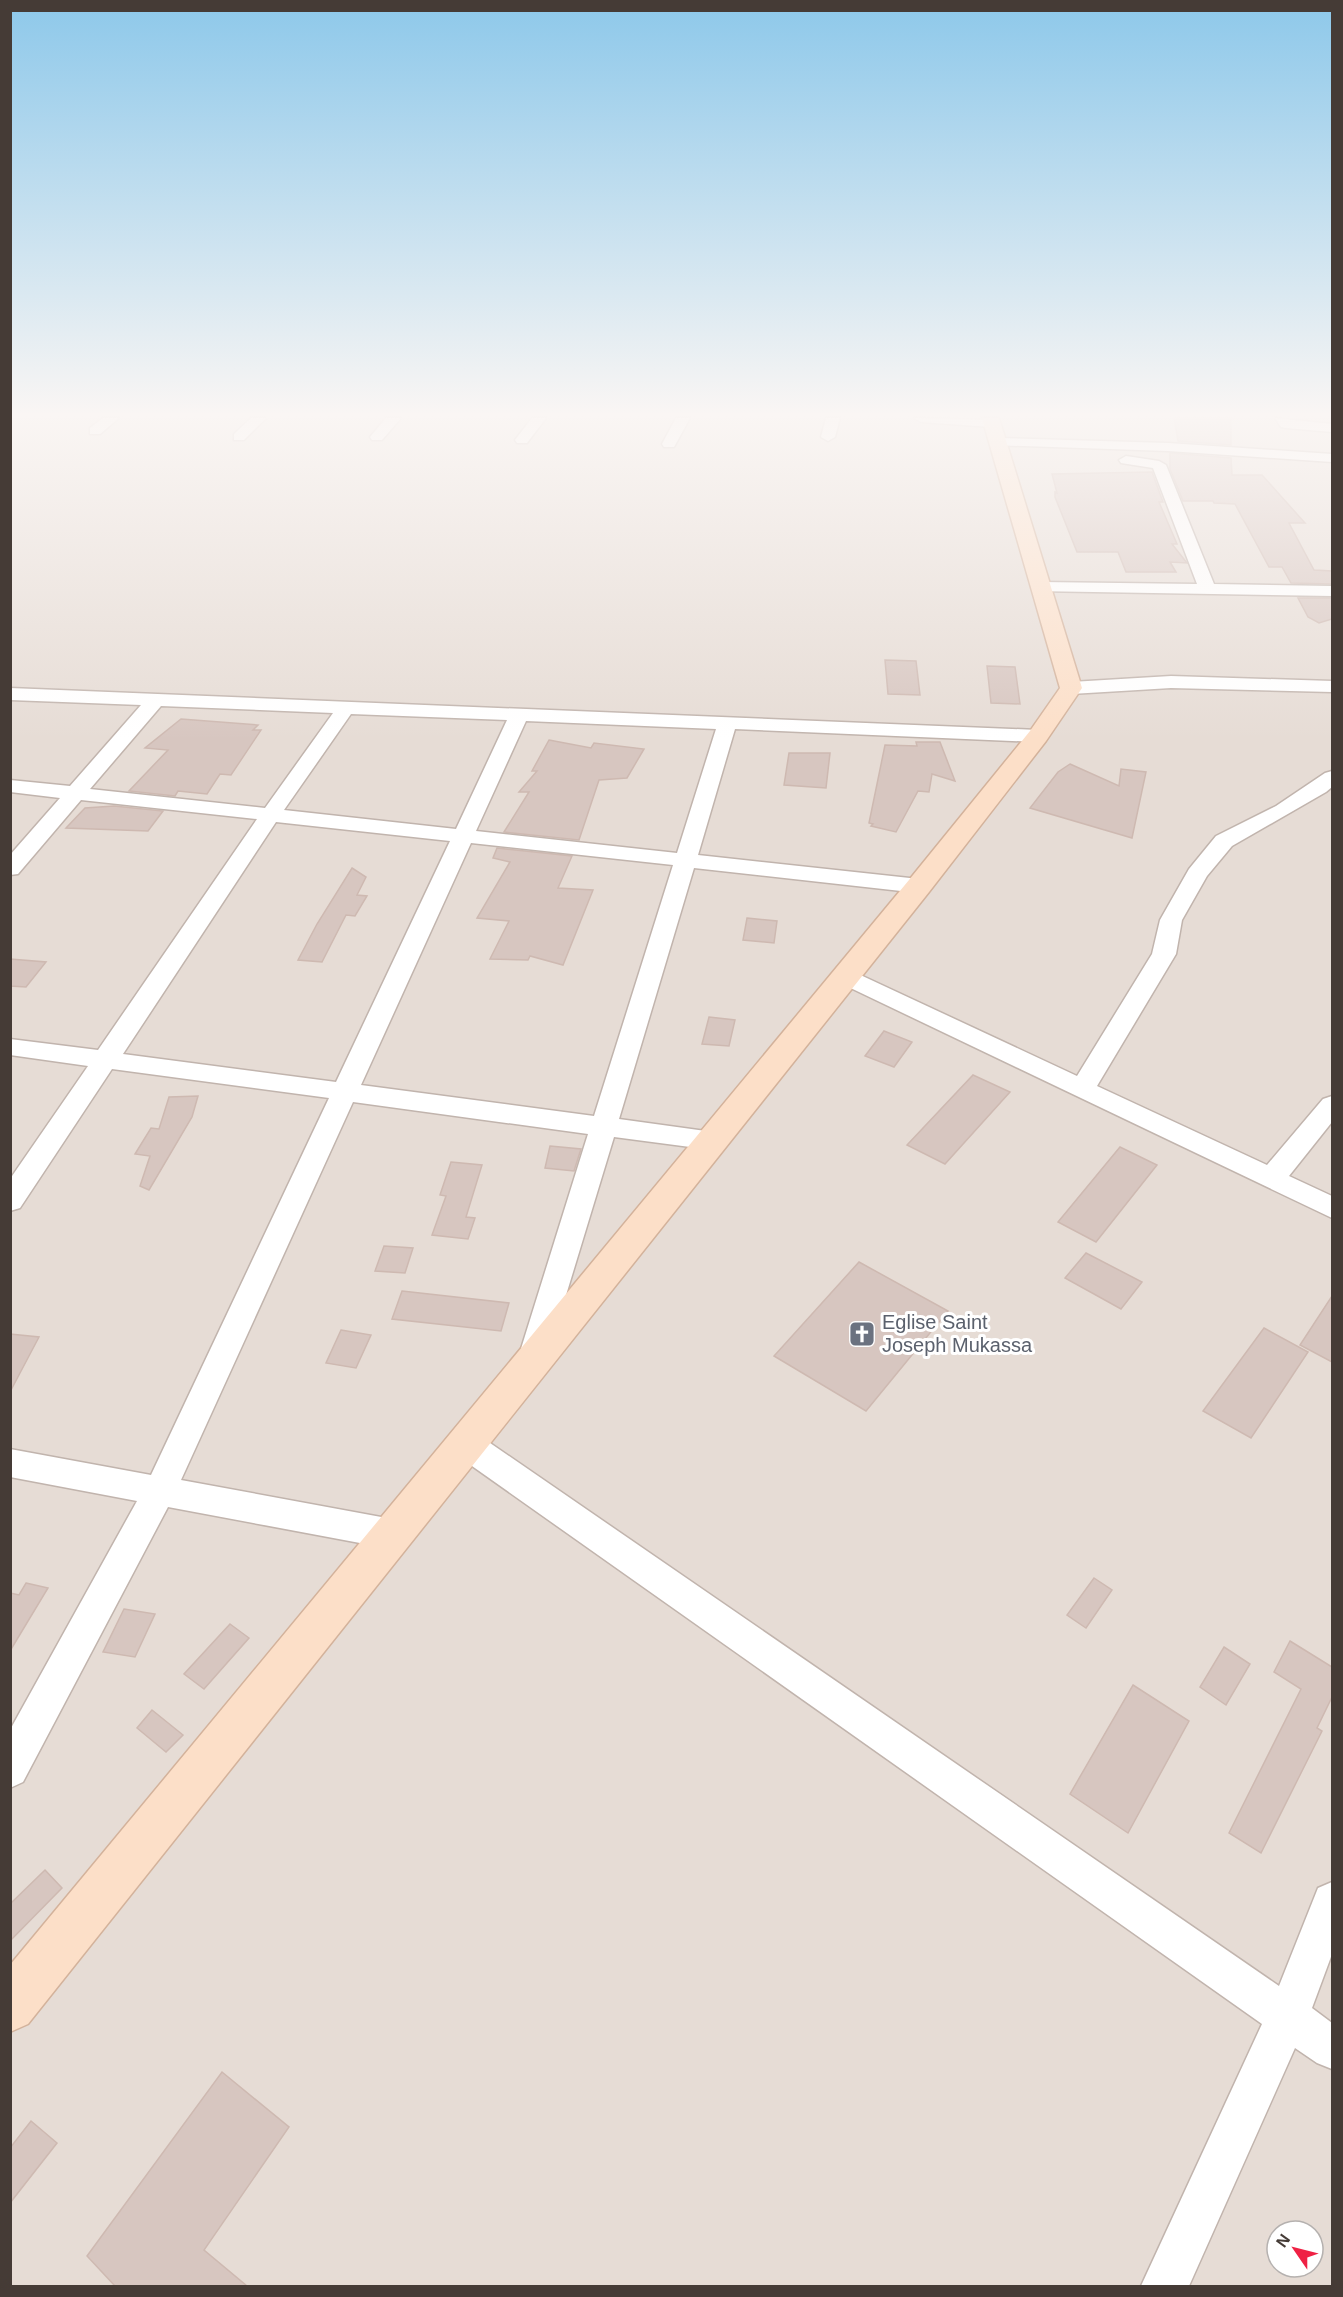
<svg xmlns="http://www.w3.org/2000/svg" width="1343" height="2297" viewBox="0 0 1343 2297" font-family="Helvetica,sans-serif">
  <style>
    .residential { fill: #e6dcd5; fill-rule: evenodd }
    .building { fill: #d7c6c0; stroke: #ceb9b1; stroke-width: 1.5 }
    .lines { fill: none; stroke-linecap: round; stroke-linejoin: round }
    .street-casing { stroke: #c1b4ad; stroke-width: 3 }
    .secondary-casing { stroke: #d3b29b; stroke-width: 3 }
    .street { fill: #fff; fill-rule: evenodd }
    .secondary { fill: #fcdfc8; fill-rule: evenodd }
    .labels { text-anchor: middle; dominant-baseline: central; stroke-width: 6; stroke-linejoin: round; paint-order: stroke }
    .worship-label { font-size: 20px; fill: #5b616d; stroke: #fff; text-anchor: start }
  </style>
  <rect width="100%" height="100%" fill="#f3ebe7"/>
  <!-- residential -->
  <path class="residential" d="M11 418H1332V2286H11ZM1277 2231H1313V2267H1277Z"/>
  <!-- building -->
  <g class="building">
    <polygon points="1174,418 1231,418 1231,445 1178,441"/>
    <polygon points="1170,453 1231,458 1232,475 1262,475 1305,523 1289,523 1314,570 1332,571 1332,584 1291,583 1282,567 1269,567 1235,504 1214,503 1213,501 1183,501 1170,469"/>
    <polygon points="1152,472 1163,502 1159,502 1177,544 1172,544 1187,563 1170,562 1176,572 1126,572 1118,552 1077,552 1055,497 1055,492 1057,493 1052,474"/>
    <polygon points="1298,598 1332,598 1332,619 1319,623 1308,617"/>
    <polygon points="885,660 916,661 920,695 888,694"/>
    <polygon points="987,666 1015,667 1020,704 991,703"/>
    <polygon points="181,719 258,725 253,730 261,730 231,775 220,774 207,794 178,791 175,796 129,791 168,750 145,748"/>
    <polygon points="549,740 591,748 594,743 644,749 627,778 599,780 579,840 504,832 529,792 519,792 537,771 532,771"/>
    <polygon points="916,742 940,742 955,781 932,774 929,792 918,791 896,832 871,826 873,824 869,823 885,745 917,746"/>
    <polygon points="789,753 830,753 826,788 784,785"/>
    <polygon points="1070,764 1119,786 1121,769 1146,772 1132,838 1030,808 1058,772"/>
    <polygon points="114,806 163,811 148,831 66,828 85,808"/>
    <polygon points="497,848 572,856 558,888 593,890 563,965 530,956 528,960 490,959 509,921 477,918 510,862 493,858"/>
    <polygon points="352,868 366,877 357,895 367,896 355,916 346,915 322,962 298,960 317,924"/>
    <polygon points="747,918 777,921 774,943 743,940"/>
    <polygon points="10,959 46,962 26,987 10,986"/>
    <polygon points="709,1017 735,1020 729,1046 702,1044"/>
    <polygon points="884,1031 912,1042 894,1067 865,1056"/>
    <polygon points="973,1075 1010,1092 945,1164 907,1145"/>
    <polygon points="198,1096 192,1117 149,1190 140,1186 150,1156 135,1154 151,1128 159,1129 169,1097"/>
    <polygon points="550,1146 581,1149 574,1171 545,1168"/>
    <polygon points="1120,1147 1157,1165 1096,1242 1058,1222"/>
    <polygon points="451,1162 482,1165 466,1217 475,1218 468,1239 432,1235 446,1196 440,1195"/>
    <polygon points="384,1246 413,1248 405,1273 375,1271"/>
    <polygon points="1086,1253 1142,1282 1121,1309 1065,1278"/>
    <polygon points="859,1262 948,1311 866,1411 774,1356"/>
    <polygon points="402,1291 509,1303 501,1331 392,1319"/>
    <polygon points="1332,1296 1332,1362 1300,1345"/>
    <polygon points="1264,1328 1308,1352 1251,1438 1203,1411"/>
    <polygon points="341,1330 371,1335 356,1368 326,1363"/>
    <polygon points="10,1334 39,1337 10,1392"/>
    <polygon points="1094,1578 1112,1590 1086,1628 1067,1615"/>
    <polygon points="26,1583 48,1588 10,1651 10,1593 19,1595"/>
    <polygon points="124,1609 155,1614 135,1657 103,1652"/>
    <polygon points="230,1624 249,1638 204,1689 184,1674"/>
    <polygon points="1290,1641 1332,1667 1332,1697 1317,1728 1322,1731 1261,1853 1229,1833 1301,1689 1274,1672"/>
    <polygon points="1224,1647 1250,1664 1226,1705 1200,1687"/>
    <polygon points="1133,1685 1189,1721 1128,1833 1070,1794"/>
    <polygon points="152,1710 183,1735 166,1752 137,1728"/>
    <polygon points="45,1870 62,1888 10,1941 10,1904"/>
    <polygon points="222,2072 289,2127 204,2250 247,2286 115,2286 87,2256"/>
    <polygon points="31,2121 57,2143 10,2203 10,2148"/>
  </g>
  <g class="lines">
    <defs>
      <g id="street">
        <polygon points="103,418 119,418 100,434 90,434 90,428"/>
        <polygon points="251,418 266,418 244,440 234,440 234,434"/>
        <polygon points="386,418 401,418 382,440 372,440 370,437"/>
        <polygon points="532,418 546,418 527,443 517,443 515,440"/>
        <polygon points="676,418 690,418 674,447 664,447 662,444"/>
        <polygon points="826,418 840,418 835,437 828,441 821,437"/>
        <polygon points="914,418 996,420 998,423 991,427 921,422"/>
        <polygon points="1275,418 1332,424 1332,432 1286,428 1281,427"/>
        <polygon points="997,438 1168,443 1332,454 1332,462 1168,451 992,445 992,439"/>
        <polygon points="1126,456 1159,461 1166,465 1214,584 1332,586 1332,596 1034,591 1032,587 1040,582 1197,584 1153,468 1121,463 1119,460"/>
        <polygon points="1171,676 1332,681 1332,692 1171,688 1071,694 1062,688 1071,682"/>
        <path d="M10 688 1038 730 1048 736 1038 742 735 729 698 855 919 879 927 881 930 886 927 891 919 893 694 868 619 1119 713 1132 722 1134 726 1141 722 1148 713 1150 614 1137 546 1361 535 1364 524 1361 520 1352 588 1134 353 1102 181 1480 392 1519 404 1523 409 1534 404 1545 392 1549 168 1507 23 1782 10 1788V1730L137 1501 10 1477V1449L151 1475 329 1098 112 1069 20 1208 10 1211V1179L88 1066 10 1055V1039L98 1050 257 819 81 800 18 874 10 875V855L60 798 10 792V780L70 786 141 705 10 700ZM161 706 333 713 265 808 90 789ZM351 714 507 720 456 829 284 810ZM526 721 716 729 677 853 476 831ZM276 822 450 841 336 1082 123 1054ZM471 843 673 865 594 1116 361 1085Z"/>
        <polygon points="1332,771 1332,787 1326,792 1232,846 1207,876 1182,920 1176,954 1097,1086 1267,1165 1323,1099 1332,1096 1332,1122 1289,1176 1332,1196 1332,1218 838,982 834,977 838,972 846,970 854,972 1077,1076 1152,954 1160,920 1189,869 1216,836 1276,806 1325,773"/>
        <polygon points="466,1430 477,1434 1279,1986 1318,1888 1332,1882 1332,1954 1312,2008 1332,2023 1332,2069 1317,2063 1295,2048 1189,2286 1141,2286 1262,2024 455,1454 450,1444 455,1434"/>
      </g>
      <polygon id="secondary" points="982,418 999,418 1082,688 1046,741 929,892 28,2024 10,2032 10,1965 909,880 1030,731 1060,688"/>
    </defs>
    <!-- street casing -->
    <use href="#street" class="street-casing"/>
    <!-- secondary casing -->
    <use href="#secondary" class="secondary-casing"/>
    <!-- street -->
    <use href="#street" class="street"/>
    <!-- secondary -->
    <use href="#secondary" class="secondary"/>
  </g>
  <!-- sky -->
  <linearGradient id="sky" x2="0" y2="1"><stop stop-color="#8dc8ea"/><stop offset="0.56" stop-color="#faf6f4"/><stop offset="1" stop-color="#faf6f4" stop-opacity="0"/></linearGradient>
  <rect width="1343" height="740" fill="url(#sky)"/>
  <!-- icons -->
  <defs>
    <symbol id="church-square" viewBox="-11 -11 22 22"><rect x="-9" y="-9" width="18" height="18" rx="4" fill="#6b7280" stroke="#fff"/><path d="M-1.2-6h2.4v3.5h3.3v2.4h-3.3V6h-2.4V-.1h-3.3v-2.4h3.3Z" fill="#fff"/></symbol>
  </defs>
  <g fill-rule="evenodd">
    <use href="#church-square" x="847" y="1319" width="30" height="30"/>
  </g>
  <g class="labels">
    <!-- worship labels -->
    <g class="worship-label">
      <text x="882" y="1322">Eglise Saint<tspan x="882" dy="23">Joseph Mukassa</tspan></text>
    </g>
  </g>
  <!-- border -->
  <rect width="1343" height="2297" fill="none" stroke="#453b36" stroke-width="24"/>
  <!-- north arrow -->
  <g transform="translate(1295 2249) rotate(305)"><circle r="28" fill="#ffffff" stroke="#b5b1af" stroke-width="1.5"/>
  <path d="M0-4.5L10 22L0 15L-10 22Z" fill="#ef2144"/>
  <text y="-9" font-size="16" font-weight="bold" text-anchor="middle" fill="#453b36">N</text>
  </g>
</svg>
